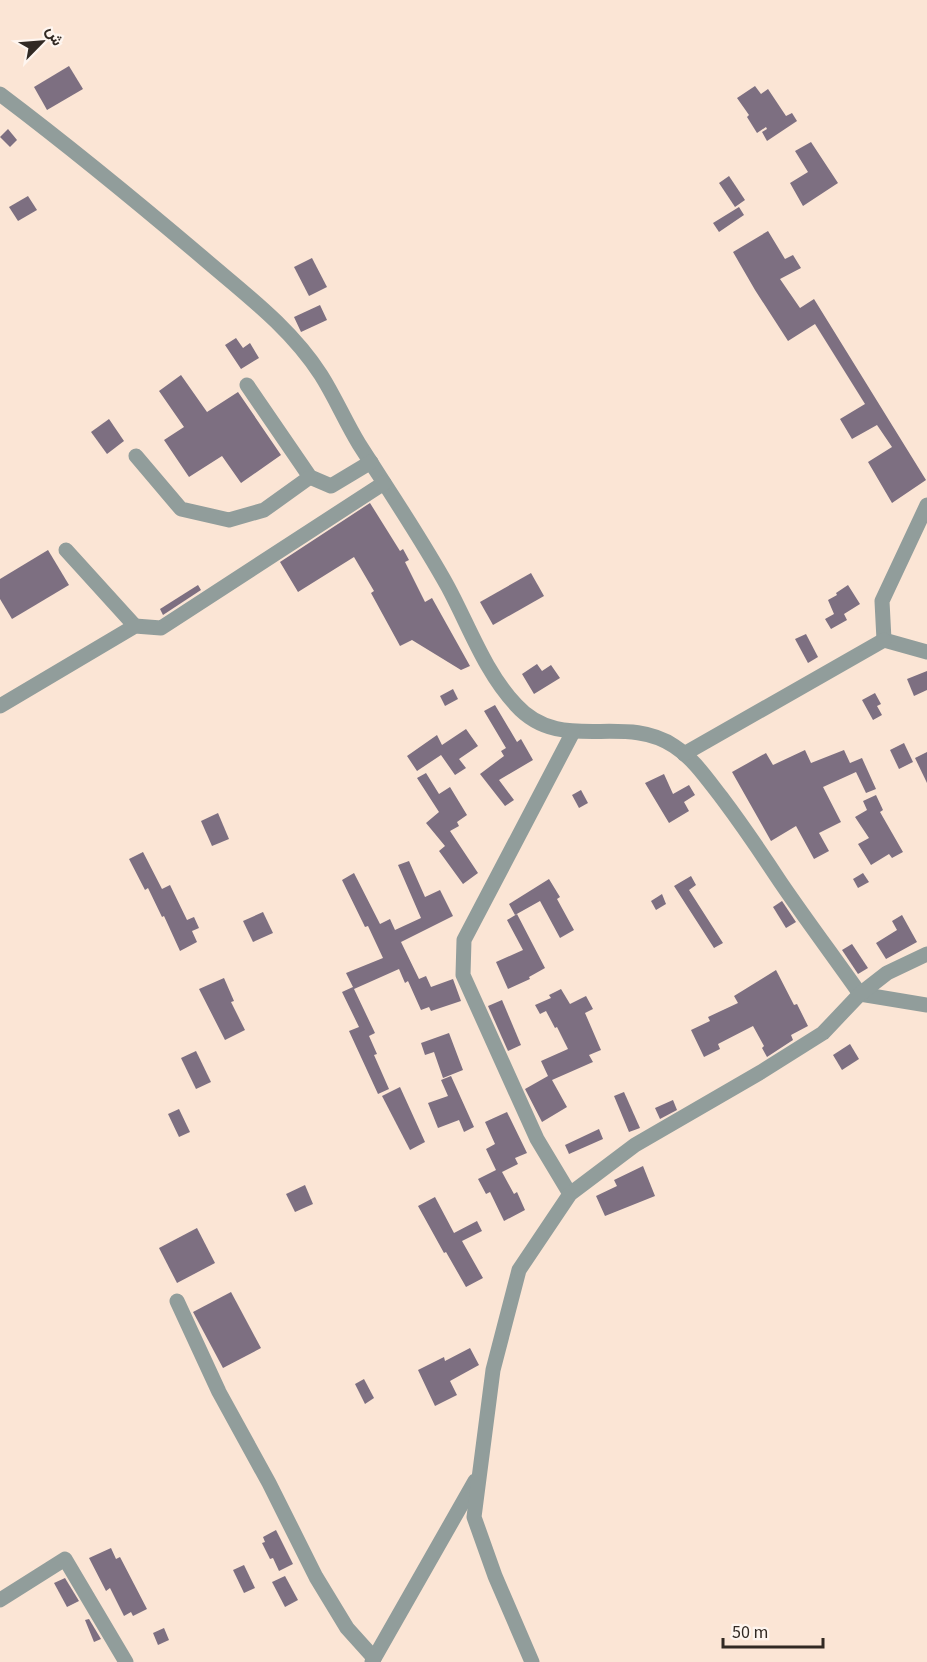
<svg xmlns="http://www.w3.org/2000/svg" width="927" height="1662" viewBox="0 0 927 1662" font-family="'Source Sans 3',Vazirmatn,sans-serif">
  <style>
    .building { fill: #7d6f81 }
    .lines { fill: none; stroke-linecap: round; stroke-linejoin: round }
    .minor { stroke: #919d9b; stroke-width: 15 }
  </style>
  <rect width="100%" height="100%" fill="#fbe5d5"/>
  <!-- building -->
  <g class="building">
    <polygon points="69,66 83,89 47,110 34,87"/>
    <polygon points="755,86 761,94 768,89 786,116 792,113 797,121 767,141 762,132 767,129 766,127 757,133 747,117 749,115 737,98"/>
    <polygon points="8,129 17,140 10,147 0,137"/>
    <polygon points="811,142 838,183 803,206 790,183 808,172 795,151"/>
    <polygon points="729,176 745,200 735,207 719,183"/>
    <polygon points="28,196 37,210 18,221 9,207"/>
    <polygon points="739,207 744,215 719,232 713,223"/>
    <polygon points="768,231 785,259 793,255 801,268 780,279 800,308 814,299 926,480 892,503 868,462 892,447 877,425 852,439 840,419 865,404 815,324 788,341 755,290 733,252"/>
    <polygon points="312,258 327,287 309,296 294,267"/>
    <polygon points="320,305 327,320 301,332 294,317"/>
    <polygon points="236,338 243,348 250,343 259,358 241,369 225,345"/>
    <polygon points="181,375 207,412 238,392 281,455 241,483 222,456 189,477 164,440 184,427 159,391"/>
    <polygon points="109,419 124,441 107,454 91,432"/>
    <polygon points="370,503 400,551 403,549 409,560 405,562 425,602 432,598 470,666 461,670 412,640 400,646 371,593 374,591 354,557 298,592 280,562"/>
    <polygon points="48,550 69,585 12,619 0,599 0,579"/>
    <polygon points="531,573 544,596 493,625 480,602"/>
    <polygon points="198,585 201,590 163,615 160,609"/>
    <polygon points="848,585 860,604 844,614 847,620 831,629 825,619 834,614 828,600 837,595 836,593"/>
    <polygon points="806,634 818,657 808,663 795,639"/>
    <polygon points="537,664 542,671 551,665 560,678 534,694 522,674"/>
    <polygon points="927,671 927,690 914,696 907,679"/>
    <polygon points="453,689 458,699 445,706 440,696"/>
    <polygon points="875,693 881,704 877,706 882,715 873,720 862,700"/>
    <polygon points="495,705 517,742 521,739 533,760 499,780 514,800 505,806 480,774 504,756 501,751 506,748 484,711"/>
    <polygon points="466,729 478,746 459,759 466,768 455,775 441,755 417,771 407,756 437,735 442,745"/>
    <polygon points="904,743 913,762 899,769 890,750"/>
    <polygon points="805,750 811,763 844,750 850,763 862,758 876,789 866,793 856,772 823,787 841,822 819,833 829,851 814,859 796,826 771,841 732,772 766,753 773,765"/>
    <polygon points="927,752 927,783 915,758"/>
    <polygon points="426,773 439,794 450,787 467,815 457,822 459,826 450,831 478,873 463,884 439,851 445,846 426,823 439,812 417,778"/>
    <polygon points="664,774 673,794 689,785 695,795 684,802 689,811 669,823 645,783"/>
    <polygon points="581,790 588,803 579,808 572,795"/>
    <polygon points="876,795 883,810 880,812 903,852 892,858 889,854 871,865 858,844 869,838 855,817 867,810 863,801"/>
    <polygon points="218,813 229,839 212,846 201,821"/>
    <polygon points="143,852 162,889 170,885 187,920 194,917 199,928 192,931 197,942 180,951 164,916 162,917 148,888 145,890 129,859"/>
    <polygon points="409,861 425,897 440,890 453,916 401,942 419,979 426,976 431,987 453,979 461,1001 431,1011 429,1007 421,1010 408,981 405,983 399,969 354,989 375,1033 369,1036 377,1054 374,1055 389,1089 378,1094 349,1031 359,1027 342,992 353,987 346,973 383,958 368,926 365,927 342,880 354,873 380,924 390,919 395,930 421,918 398,865"/>
    <polygon points="863,873 869,882 858,888 853,879"/>
    <polygon points="691,876 696,885 689,890 723,943 714,948 674,886"/>
    <polygon points="549,879 560,897 557,899 574,930 560,938 540,901 515,915 509,904"/>
    <polygon points="662,894 666,904 656,910 651,901"/>
    <polygon points="782,901 796,922 786,928 773,907"/>
    <polygon points="263,912 273,933 253,942 243,921"/>
    <polygon points="517,914 545,968 529,977 530,979 508,989 496,962 523,950 507,920"/>
    <polygon points="902,915 917,942 886,959 876,943 897,930 892,921"/>
    <polygon points="852,944 868,968 858,974 842,950"/>
    <polygon points="776,970 794,1005 797,1004 808,1026 791,1035 793,1040 767,1057 762,1048 764,1046 753,1026 718,1044 720,1049 704,1057 691,1030 710,1021 708,1017 738,1003 734,996"/>
    <polygon points="224,978 234,1001 231,1002 245,1030 225,1040 199,989"/>
    <polygon points="561,989 570,1004 586,996 593,1009 585,1013 601,1050 589,1055 593,1062 552,1080 567,1107 542,1122 525,1089 548,1076 541,1061 568,1049 557,1027 555,1028 546,1011 540,1014 535,1005 551,998 549,995"/>
    <polygon points="502,1000 521,1045 508,1051 488,1006"/>
    <polygon points="449,1033 463,1070 443,1078 434,1052 425,1055 421,1043"/>
    <polygon points="850,1044 859,1059 842,1070 833,1055"/>
    <polygon points="196,1051 211,1082 196,1089 181,1058"/>
    <polygon points="451,1076 474,1127 464,1132 459,1120 438,1128 428,1103 448,1096 441,1080"/>
    <polygon points="400,1087 425,1142 410,1150 382,1096"/>
    <polygon points="624,1092 640,1128 629,1132 614,1096"/>
    <polygon points="673,1100 677,1110 660,1119 655,1108"/>
    <polygon points="179,1109 190,1132 179,1137 168,1114"/>
    <polygon points="507,1112 527,1153 515,1158 518,1164 502,1172 514,1194 517,1192 525,1210 504,1221 490,1192 486,1194 478,1179 496,1170 486,1149 495,1144 485,1122"/>
    <polygon points="599,1129 603,1139 569,1154 565,1145"/>
    <polygon points="643,1166 655,1196 605,1216 596,1196 617,1186 614,1180"/>
    <polygon points="305,1185 313,1204 295,1212 286,1194"/>
    <polygon points="435,1197 454,1233 477,1221 482,1231 462,1241 483,1278 466,1287 446,1252 444,1253 418,1206"/>
    <polygon points="197,1228 215,1263 177,1283 159,1248"/>
    <polygon points="231,1292 261,1348 223,1368 193,1312"/>
    <polygon points="470,1348 479,1365 450,1381 457,1395 435,1406 418,1370 444,1357 445,1361"/>
    <polygon points="364,1379 374,1398 365,1404 355,1384"/>
    <polygon points="276,1530 293,1564 279,1571 273,1558 270,1559 262,1543 265,1542 263,1537"/>
    <polygon points="111,1548 116,1559 120,1557 147,1609 133,1616 131,1612 124,1616 110,1588 106,1591 89,1558"/>
    <polygon points="244,1565 255,1588 244,1593 233,1570"/>
    <polygon points="285,1576 298,1600 285,1607 272,1582"/>
    <polygon points="65,1578 79,1601 67,1607 54,1583"/>
    <polygon points="89,1619 101,1639 94,1642 85,1620"/>
    <polygon points="164,1628 169,1640 158,1645 153,1633"/>
  </g>
  <g class="lines">
    <!-- minor -->
    <g class="minor">
      <path d="M0 94C69 146 136 201 202 257 245 294 290 327 321 375 335 397 345 421 359 444 389 491 421 538 448 587 469 626 485 672 516 705 561 755 623 712 674 746 694 759 707 779 722 798 743 826 762 854 781 883 807 921 834 957 860 994L927 1005"/>
      <polyline points="247,385 310,477 331,486 371,462"/>
      <polyline points="136,456 181,509 229,520 264,510 310,477"/>
      <polyline points="927,505 882,601 884,640 927,652"/>
      <polyline points="66,550 135,626"/>
      <polyline points="0,706 135,626 161,628 384,483"/>
      <polyline points="684,754 884,640"/>
      <polyline points="570,1194 537,1139 463,975 464,940 573,732"/>
      <polyline points="177,1301 219,1392 269,1483 316,1577 347,1628 374,1658"/>
      <polyline points="0,1600 65,1559 126,1662"/>
      <polyline points="372,1662 475,1481"/>
      <polyline points="532,1662 495,1576 474,1517 493,1370 519,1270 570,1194 635,1145 761,1072 823,1033 860,994 887,973 927,954"/>
    </g>
  </g>
  <!-- north arrow -->
  <g transform="translate(42 42) rotate(65)" stroke="#fef5ef" stroke-width="4.5" paint-order="stroke">
  <path d="M0-4.5L10 22L0 15L-10 22Z" fill="#312923"/>
  <text y="-9" font-size="16" font-weight="bold" text-anchor="middle" fill="#312923">ش</text>
  </g>
  <!-- scale -->
  <path d="M723 1638v9h100v-9" fill="none" stroke="#312923" stroke-width="3"/>
  <text x="732" y="1638" font-size="18" fill="#312923" stroke="#fef5ef" stroke-width="4.5" paint-order="stroke">50 m</text>
</svg>
